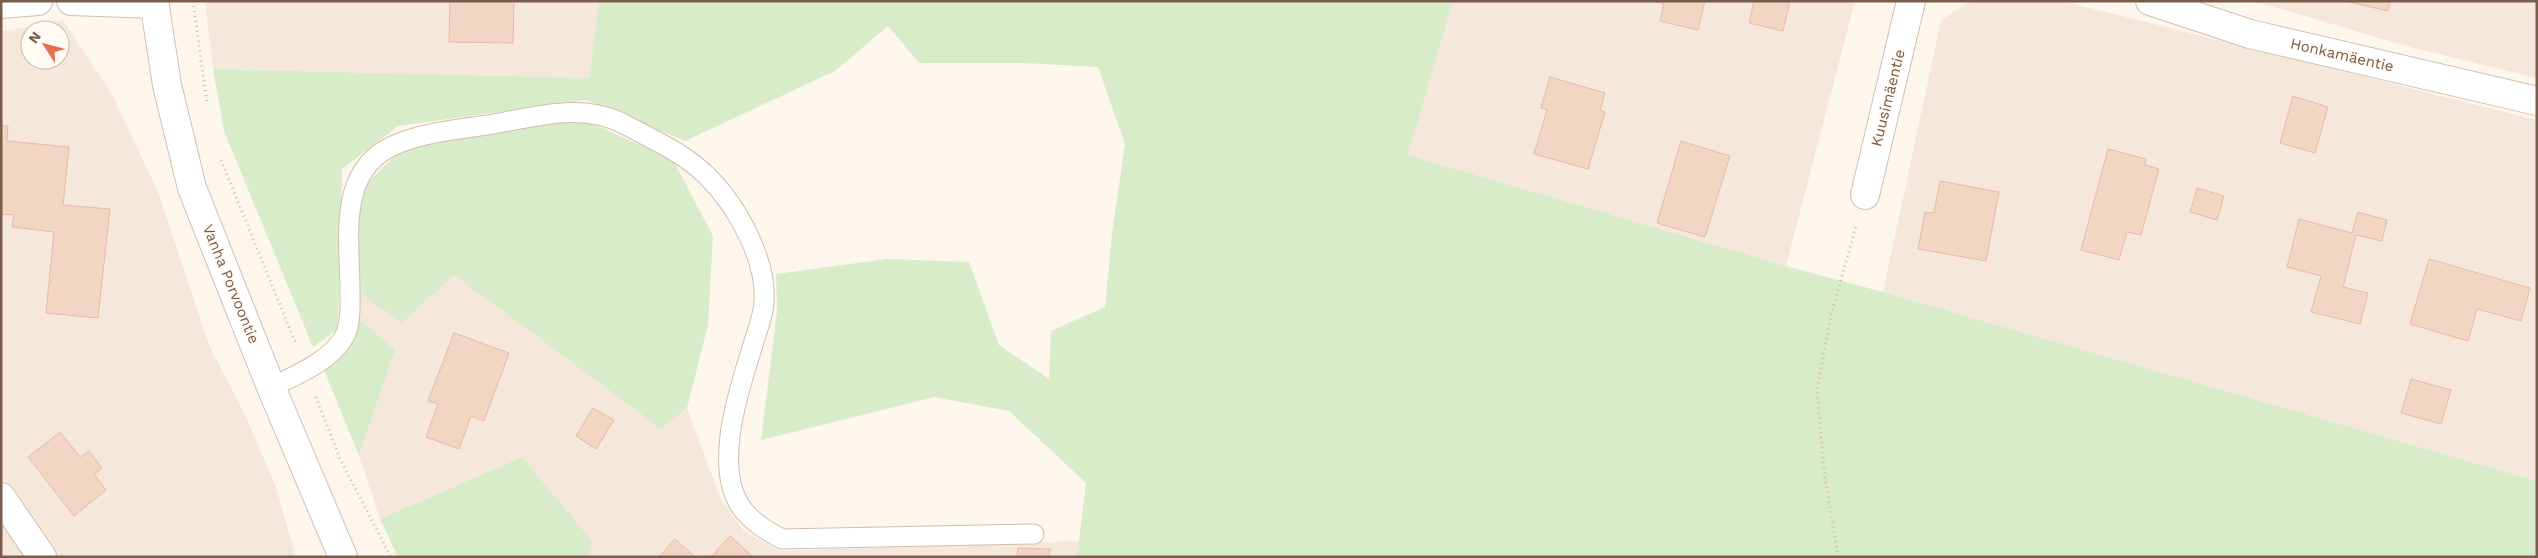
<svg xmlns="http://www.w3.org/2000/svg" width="2538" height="558" viewBox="0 0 2538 558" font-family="'Work Sans',sans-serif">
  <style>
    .residential { fill: #f5e8da; fill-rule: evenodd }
    .green { fill: #d8ecc9 }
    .building { fill: #f3d5c3; stroke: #e6bba3 }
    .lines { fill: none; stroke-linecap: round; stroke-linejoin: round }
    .service-casing { stroke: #d1beb0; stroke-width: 21 }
    .minor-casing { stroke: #d1beb0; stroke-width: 30 }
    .tertiary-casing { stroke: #d1beb0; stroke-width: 30 }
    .path { stroke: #d9b8a5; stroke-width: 3; stroke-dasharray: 1 4; stroke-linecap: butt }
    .service { stroke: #fff; stroke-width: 19 }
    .minor { stroke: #fff; stroke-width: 28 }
    .tertiary { stroke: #fff; stroke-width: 28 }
    .labels { text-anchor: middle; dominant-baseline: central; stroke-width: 4; stroke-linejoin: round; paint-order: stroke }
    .street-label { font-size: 15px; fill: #7a5c4d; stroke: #fffaf3 }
  </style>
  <rect width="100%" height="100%" fill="#fdf6ec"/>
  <!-- residential -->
  <g class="residential">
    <polygon points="205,1 599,1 589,78 213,69"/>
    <polygon points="1453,1 1855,1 1786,266 1408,155"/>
    <polygon points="1971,1 2062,1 2537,120 2537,481 1883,292 1941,20"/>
    <polygon points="2254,1 2537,1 2537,78 2410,47"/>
    <path d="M63 20 112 94 159 194 209 345 246 417 276 487 296 557H58L1 475V32ZM30 30H60V60H30Z"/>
    <polygon points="454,275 661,429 687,408 721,500 744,531 779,551 1080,541 1077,557 588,557 591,541 522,457 380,519 359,456 395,350 359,319 360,293 402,323"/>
    <polygon points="1,523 27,557 1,557"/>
  </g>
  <!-- green -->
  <g class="green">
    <polygon points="599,1 1453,1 1408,155 1786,266 1883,292 2537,481 2537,557 1077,557 1086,483 1009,411 934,397 761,440 777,312 776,274 887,259 969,262 999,345 1049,379 1051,331 1105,307 1112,233 1125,144 1098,67 1024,63 919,63 888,26 835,71 685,141 586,100 398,126 342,169 338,329 313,347 224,131 213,69 589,78"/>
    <polygon points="578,117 673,160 713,236 708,325 687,408 661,429 454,275 402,323 360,293 358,214 364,186 401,150"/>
    <path d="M359 319 395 350 359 456 324 370C348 353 352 347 359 319Z"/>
    <polygon points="522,457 592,541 588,557 398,557 380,519"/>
  </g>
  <!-- building -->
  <g class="building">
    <polygon points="450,1 514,1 513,43 449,42"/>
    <polygon points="1652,1 1705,1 1698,30 1660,21 1664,4"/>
    <polygon points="1754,1 1790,1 1783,31 1749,23"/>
    <polygon points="2345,1 2390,1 2388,11"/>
    <polygon points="1550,77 1605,93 1600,110 1605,112 1588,169 1534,154 1547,110 1541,108"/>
    <polygon points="2293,96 2328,107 2315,153 2280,143"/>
    <polygon points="1,126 8,126 7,141 69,147 63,205 110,209 98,318 46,313 54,232 12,227 14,215 1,214"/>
    <polygon points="1681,141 1730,156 1705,237 1657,223"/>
    <polygon points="2108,149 2146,159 2145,165 2159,169 2141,235 2127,232 2119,260 2081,250"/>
    <polygon points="1940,181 1999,192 1986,261 1918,249 1925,212 1934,213"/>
    <polygon points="2197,188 2224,196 2217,220 2190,212"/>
    <polygon points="2358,212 2387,220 2382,241 2356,235 2343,287 2368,293 2360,324 2311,312 2321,276 2287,267 2299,219 2352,233"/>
    <polygon points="2429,259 2530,288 2521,321 2477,309 2468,341 2410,324"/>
    <polygon points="454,333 509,353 484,421 471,416 459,449 426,437 438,404 428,401"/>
    <polygon points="2411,379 2451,390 2441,424 2401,413"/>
    <polygon points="593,408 614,420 596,449 576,436"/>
    <polygon points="60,432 80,457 89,451 102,468 94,474 106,490 74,516 28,457"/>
    <polygon points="730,536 753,557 711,557"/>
    <polygon points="675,539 695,557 659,557"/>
    <polygon points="1018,548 1050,549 1049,557 1017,557"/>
  </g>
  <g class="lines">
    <defs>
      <path id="service" d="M271 387C295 376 335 359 346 333 351 321 350 304 350 291 350 239 336 168 397 144 428 131 466 129 499 123 542 115 585 103 626 125 653 140 684 153 706 175 737 205 771 265 763 310 761 322 756 334 753 345 739 389 711 471 744 511 755 524 767 531 782 539L1034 534"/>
      <g id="minor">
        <polyline points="71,1 155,4"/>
        <polyline points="2150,1 2250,34 2537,101"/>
        <polyline points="1,4 38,1"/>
        <polyline points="1865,195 1911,1"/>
        <polyline points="1,497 42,557"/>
      </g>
      <polyline id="tertiary" points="154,1 167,85 192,188 271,387 343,557"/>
    </defs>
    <!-- service casing -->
    <use href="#service" class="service-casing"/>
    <!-- minor casing -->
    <use href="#minor" class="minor-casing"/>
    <!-- tertiary casing -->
    <use href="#tertiary" class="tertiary-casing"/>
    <!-- path -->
    <g class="path">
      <polyline points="193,1 207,103"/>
      <polyline points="221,160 296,344"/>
      <polyline points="316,397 340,459 391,557"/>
      <polyline points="1838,557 1825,478 1817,390 1831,315 1856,226"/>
    </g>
    <!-- service -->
    <use href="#service" class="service"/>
    <!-- minor -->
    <use href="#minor" class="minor"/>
    <!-- tertiary -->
    <use href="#tertiary" class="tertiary"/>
  </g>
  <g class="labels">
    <!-- street labels -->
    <g class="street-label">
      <text transform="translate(2342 55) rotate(13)">Honkamäentie</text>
      <text transform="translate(1888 98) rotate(-76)">Kuusimäentie</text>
      <text transform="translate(231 284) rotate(68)">Vanha Porvoontie</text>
    </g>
  </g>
  <!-- border -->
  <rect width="2538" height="558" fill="none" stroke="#7a5c4d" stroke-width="5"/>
  <!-- north arrow -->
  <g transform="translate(45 45) rotate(306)"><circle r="24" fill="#fffaf3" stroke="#cabbb1"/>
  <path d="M0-4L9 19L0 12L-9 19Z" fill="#e76f51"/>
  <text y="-8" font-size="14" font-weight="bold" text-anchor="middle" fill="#7a5c4d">N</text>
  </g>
</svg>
